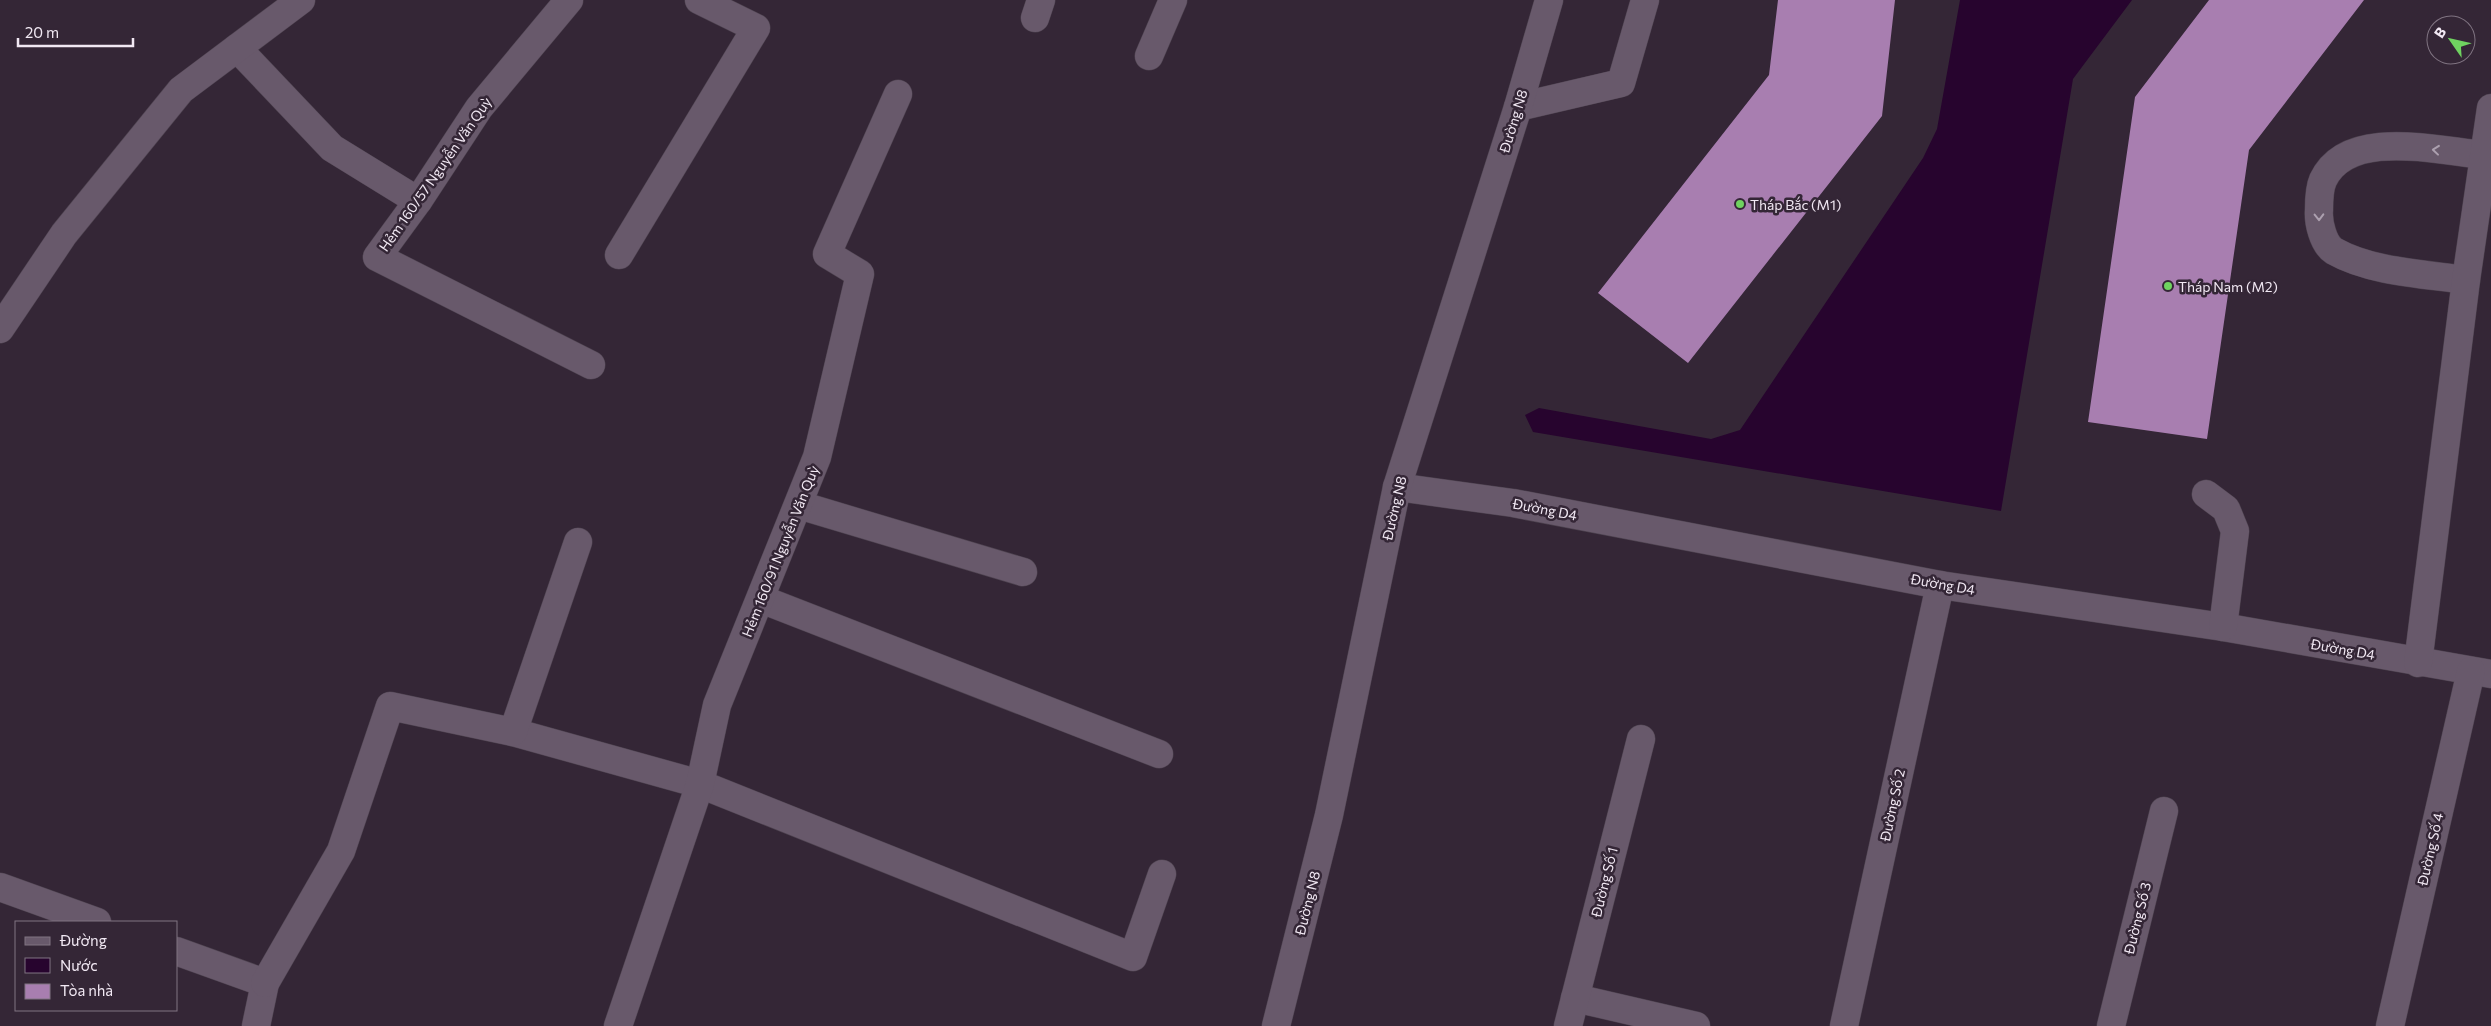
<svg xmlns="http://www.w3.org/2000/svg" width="2491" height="1026" viewBox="0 0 2491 1026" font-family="Commissioner,sans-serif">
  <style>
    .water { fill: #27042e }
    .building { fill: #a87eb0 }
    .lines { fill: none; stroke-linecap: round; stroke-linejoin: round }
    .minor-casing { stroke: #4e4350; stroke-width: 29 }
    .minor { stroke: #68596b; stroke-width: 28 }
    .oneway { stroke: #aca0af }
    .poi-dot { fill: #6fd360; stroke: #342636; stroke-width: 2 }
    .labels { text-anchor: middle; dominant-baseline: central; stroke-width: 5; stroke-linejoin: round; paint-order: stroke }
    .street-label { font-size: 14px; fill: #f1e8f3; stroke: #342636 }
    .poi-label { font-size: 14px; fill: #f1e8f3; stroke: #342636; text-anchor: start }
  </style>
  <rect width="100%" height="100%" fill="#342636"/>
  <!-- water -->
  <polygon class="water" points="1960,0 2132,0 2073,79 2001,511 1533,432 1525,415 1539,408 1711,439 1740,430 1923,158 1937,129"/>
  <!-- building -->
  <g class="building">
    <polygon points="1778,0 1895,0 1882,116 1688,363 1598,293 1769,75"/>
    <polygon points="2209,0 2364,0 2249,150 2207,439 2088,422 2135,97"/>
  </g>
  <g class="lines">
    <defs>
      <g id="minor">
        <polyline points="569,0 479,108 418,201 377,257 591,365"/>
        <polyline points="1035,18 1041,0"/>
        <polyline points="237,48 332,148 418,201"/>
        <polyline points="1149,56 1173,0"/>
        <polyline points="1518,107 1621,83 1645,0"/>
        <polyline points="619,255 756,28 699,0"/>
        <path d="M2466 280C2424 274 2371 272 2334 251 2323 244 2318 222 2319 210 2319 201 2319 189 2323 180 2348 127 2438 151 2484 155"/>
        <polyline points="0,329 64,234 181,90 301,0"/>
        <polyline points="1397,487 1513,503 1940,585 2223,627 2491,674"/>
        <polyline points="2206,494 2226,509 2235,531 2223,627"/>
        <polyline points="799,505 1023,572"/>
        <polyline points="761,599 1159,754"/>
        <polyline points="2418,663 2466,280 2491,108"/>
        <polyline points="513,732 700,784 1133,957 1162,874"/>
        <polyline points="0,887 97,922"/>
        <polyline points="176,951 265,983 256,1026"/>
        <polyline points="265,983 341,851 390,706 513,732 578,542"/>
        <polyline points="1575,998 1696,1026"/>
        <polyline points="618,1026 700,784 717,705 817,457 860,274 827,254 898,94"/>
        <polyline points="1276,1026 1329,815 1397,487 1518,107 1549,0"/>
        <polyline points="1568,1026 1641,739"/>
        <polyline points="1844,1026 1940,585"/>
        <polyline points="2111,1026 2164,811"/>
        <polyline points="2390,1026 2471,671"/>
      </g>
    </defs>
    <!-- minor casing -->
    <use href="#minor" class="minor-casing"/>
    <!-- minor -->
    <use href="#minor" class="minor"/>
  </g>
  <!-- one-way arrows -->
  <defs><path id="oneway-chevron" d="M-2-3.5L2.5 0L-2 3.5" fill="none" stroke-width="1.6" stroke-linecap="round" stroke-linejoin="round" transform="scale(1.25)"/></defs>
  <g class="oneway">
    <use href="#oneway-chevron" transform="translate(2436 150) rotate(-174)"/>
    <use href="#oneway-chevron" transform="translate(2319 217) rotate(89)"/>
  </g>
  <!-- markers -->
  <g class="poi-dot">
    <circle cx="1740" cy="204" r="5"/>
    <circle cx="2168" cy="286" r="5"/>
  </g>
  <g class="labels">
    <!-- street labels -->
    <g class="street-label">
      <text transform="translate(1513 121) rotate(-73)">Đường N8</text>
      <text transform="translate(435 174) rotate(-55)">Hẻm 160/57 Nguyễn Văn Quỳ</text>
      <text transform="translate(1394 508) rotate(-77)">Đường N8</text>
      <text transform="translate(1545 509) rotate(11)">Đường D4</text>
      <text transform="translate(780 551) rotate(-68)">Hẻm 160/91 Nguyễn Văn Quỳ</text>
      <text transform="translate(1943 584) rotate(10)">Đường D4</text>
      <text transform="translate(2343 649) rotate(10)">Đường D4</text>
      <text transform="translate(1892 805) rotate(-78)">Đường Số 2</text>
      <text transform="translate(2430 849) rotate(-77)">Đường Số 4</text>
      <text transform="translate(1604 882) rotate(-76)">Đường Số 1</text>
      <text transform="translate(1307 903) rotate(-76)">Đường N8</text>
      <text transform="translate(2137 918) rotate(-76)">Đường Số 3</text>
    </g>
    <!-- poi labels -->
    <g class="poi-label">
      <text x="1750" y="204">Tháp Bắc (M1)</text>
      <text x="2178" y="286">Tháp Nam (M2)</text>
    </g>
  </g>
  <!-- legend -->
  <rect x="15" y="921" width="162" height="90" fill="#342636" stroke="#807482"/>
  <rect x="25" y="937" width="25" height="8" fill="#68596b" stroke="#807482"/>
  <text x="60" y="946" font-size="15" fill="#f1e8f3">Đường</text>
  <rect x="25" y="958" width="25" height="15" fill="#27042e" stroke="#807482"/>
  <text x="60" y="971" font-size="15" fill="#f1e8f3">Nước</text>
  <rect x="25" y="984" width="25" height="15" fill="#a87eb0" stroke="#807482"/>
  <text x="60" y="996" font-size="15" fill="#f1e8f3">Tòa nhà</text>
  <!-- north arrow -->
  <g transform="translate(2451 40) rotate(304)"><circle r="24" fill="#342636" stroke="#807482"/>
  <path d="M0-4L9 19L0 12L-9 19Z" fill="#6fd360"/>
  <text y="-8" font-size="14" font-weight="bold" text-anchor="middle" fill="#f1e8f3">B</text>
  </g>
  <!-- scale -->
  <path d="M18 38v8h115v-8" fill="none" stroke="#f1e8f3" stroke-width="2.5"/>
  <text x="25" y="38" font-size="15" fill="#f1e8f3" stroke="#342636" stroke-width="4" paint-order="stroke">20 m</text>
</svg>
